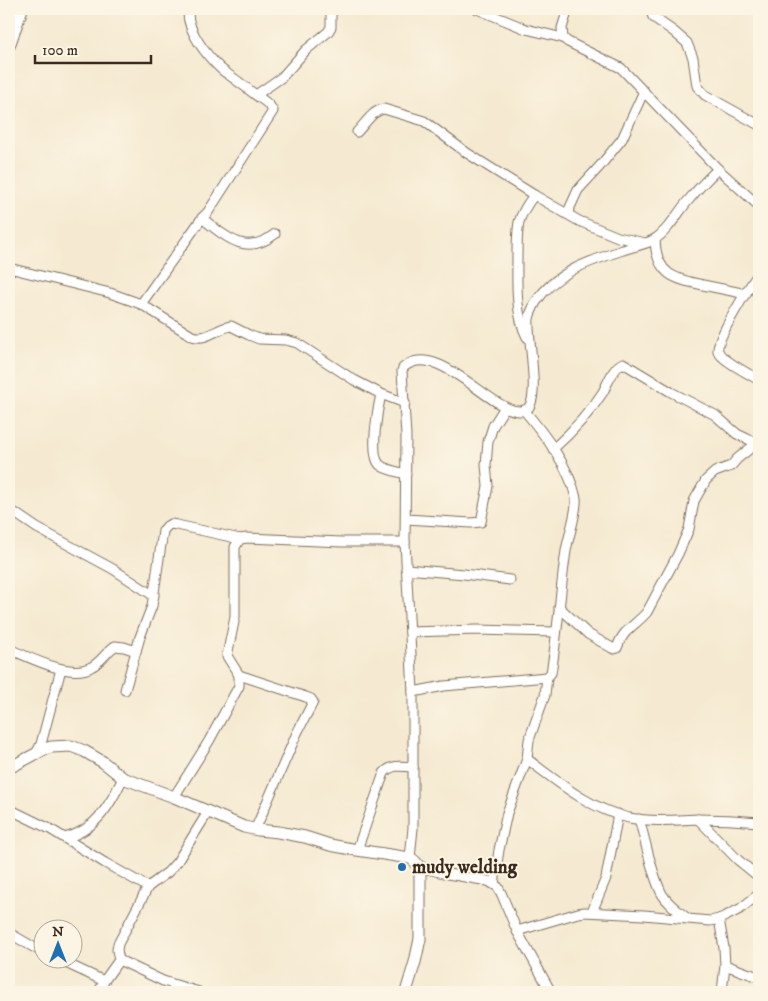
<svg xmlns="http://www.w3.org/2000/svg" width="768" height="1001" viewBox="0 0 768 1001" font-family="'IM FELL DW Pica',serif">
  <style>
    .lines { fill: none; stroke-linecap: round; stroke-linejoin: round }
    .minor-casing { stroke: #7c6d5d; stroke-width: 11 }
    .tertiary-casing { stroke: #7c6d5d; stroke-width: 13 }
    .minor { stroke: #fff; stroke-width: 9 }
    .tertiary { stroke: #fff; stroke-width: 11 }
    .poi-dot { fill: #1f6fb2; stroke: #fcf5e5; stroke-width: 2 }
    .labels { text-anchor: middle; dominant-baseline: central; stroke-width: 4; stroke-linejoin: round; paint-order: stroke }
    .poi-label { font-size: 19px; font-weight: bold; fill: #3b2a1e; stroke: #fcf5e5; text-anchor: start }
  </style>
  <rect width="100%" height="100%" fill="#fcf5e5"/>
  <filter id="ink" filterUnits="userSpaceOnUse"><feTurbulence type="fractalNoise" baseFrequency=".02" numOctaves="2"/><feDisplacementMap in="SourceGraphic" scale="10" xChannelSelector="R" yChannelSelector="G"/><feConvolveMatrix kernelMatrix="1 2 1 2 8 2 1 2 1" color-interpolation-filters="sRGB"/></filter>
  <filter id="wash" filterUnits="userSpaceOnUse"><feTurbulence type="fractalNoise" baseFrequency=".0096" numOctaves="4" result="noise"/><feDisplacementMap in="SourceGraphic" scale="20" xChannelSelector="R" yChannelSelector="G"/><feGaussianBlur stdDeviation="1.12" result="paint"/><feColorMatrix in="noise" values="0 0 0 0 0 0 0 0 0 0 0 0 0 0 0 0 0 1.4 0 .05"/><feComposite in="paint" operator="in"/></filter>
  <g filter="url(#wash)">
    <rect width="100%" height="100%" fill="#f5ead1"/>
  </g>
  <g filter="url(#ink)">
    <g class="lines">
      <defs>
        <g id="minor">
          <polyline points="477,9 526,29 563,38"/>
          <polyline points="568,9 562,28 563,38 568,42 621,68 718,169 759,206"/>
          <polyline points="650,9 653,17 673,31 687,43 693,58 697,86 705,95 759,125"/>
          <polyline points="256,95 282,77 306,50 328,32 331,27 331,14 334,9"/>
          <path d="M357 132C365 124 373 110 384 109L424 121 467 153 534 195 579 221 618 237 645 243"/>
          <polyline points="567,214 578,190 600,166 622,139 644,91"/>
          <path d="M202 218C226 237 246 257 275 234"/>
          <path d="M655 239C656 274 673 279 703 285 718 288 732 291 746 294"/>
          <path d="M9 268 110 293 141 304 192 336C207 341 217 328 231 326L249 335 259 339 286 340 297 343 354 380 381 394 405 403"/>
          <path d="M759 273C751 284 715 340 718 351 721 360 751 375 759 380"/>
          <path d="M141 304 202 218 208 212 273 111C270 103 262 100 256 95 250 91 246 87 240 83 234 78 227 74 221 69 207 56 188 32 188 13"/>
          <path d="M527 337C515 315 517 281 517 257 517 245 517 233 519 222 522 212 528 203 534 195"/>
          <path d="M381 394C378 407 369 455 380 465 386 470 399 472 406 474"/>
          <path d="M553 449C572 432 589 414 603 392 608 383 613 367 623 363L671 392 715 415 737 434 752 441 753 446 737 459 731 466 715 472 706 480 694 501 689 529 678 554 647 612C635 626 623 629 617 648L614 649 612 648 588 634 559 607"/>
          <polyline points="9,509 37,528 113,569 154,596"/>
          <polyline points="406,519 471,523 481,522 488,486 486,465 488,442 493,426 505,407"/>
          <polyline points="406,569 464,574 510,580"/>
          <polyline points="410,632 477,630 556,632"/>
          <path d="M9 649C29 657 70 679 91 667 100 663 106 652 115 646L124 647 136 651"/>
          <polyline points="239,675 306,697 311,699 313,702 297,733 255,830"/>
          <polyline points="125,690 140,637 152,606 163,531 167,526 171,524 177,525 240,539"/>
          <path d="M413 692 444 686 547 677 551 673C558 632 560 591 566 551 568 538 578 509 576 498 569 466 545 435 524 410"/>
          <polyline points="36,754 41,744 61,669"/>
          <path d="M527 759C558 782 590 809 629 818 652 822 675 820 698 819 718 819 739 820 759 822"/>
          <polyline points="174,797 209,741 239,686 239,675 227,656 235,617 235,547 240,539 247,538 342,542 405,542"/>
          <polyline points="9,809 50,829 105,863 148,887"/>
          <path d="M639 819C646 842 651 873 662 894 668 904 678 911 687 918"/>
          <polyline points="698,819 738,860 759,877"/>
          <path d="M65 838C96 830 110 805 123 778"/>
          <path d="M357 850 384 773C392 764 402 766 413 767"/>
          <path d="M410 858 413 828V692L405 542 406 436 402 371 403 368C439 335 501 426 527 409 541 399 527 337 529 319 530 313 533 308 536 302 556 271 593 260 626 249 635 246 647 244 655 239 668 231 677 214 687 202 697 190 707 179 718 169"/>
          <polyline points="418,865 427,869 448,874 488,881 498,887 502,895 517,931 551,992"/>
          <polyline points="494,884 499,850 507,813 527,759 529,740 545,695 547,677"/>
          <polyline points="592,912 606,878 618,814"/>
          <polyline points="719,919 724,948 725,965 722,992"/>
          <polyline points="517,931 578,913 585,912 644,915 710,921 719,919 726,916 740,909 759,894"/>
          <polyline points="9,933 42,952"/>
          <polyline points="55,958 104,981"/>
          <polyline points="725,965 747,973 759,977"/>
          <polyline points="99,992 104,981 119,960"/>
          <polyline points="199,992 163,981 119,960 117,950 118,944 148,887 168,872 177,862 208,812"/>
        </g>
        <g id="tertiary">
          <polyline points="9,46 22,9"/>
          <path d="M9 768 45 749 51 747 71 746 84 751 103 762 123 778 174 797 244 827 258 830 278 832 305 837 330 845 357 850 410 858C416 861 418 864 420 871V939L415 962 406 992"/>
        </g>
      </defs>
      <!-- minor casing -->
      <use href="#minor" class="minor-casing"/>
      <!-- tertiary casing -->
      <use href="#tertiary" class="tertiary-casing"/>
      <!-- minor -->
      <use href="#minor" class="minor"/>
      <!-- tertiary -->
      <use href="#tertiary" class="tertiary"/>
    </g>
  </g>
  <!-- markers -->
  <circle class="poi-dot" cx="402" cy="867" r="5"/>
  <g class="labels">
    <!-- poi labels -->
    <g class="poi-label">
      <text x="412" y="867">mudy welding</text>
    </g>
  </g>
  <!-- margin -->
  <rect width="768" height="1001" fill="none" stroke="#fcf5e5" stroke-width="30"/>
  <!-- north arrow -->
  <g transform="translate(58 944)"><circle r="24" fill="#fcf5e5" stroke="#afa495"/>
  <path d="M0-4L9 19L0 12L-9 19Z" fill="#1f6fb2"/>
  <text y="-8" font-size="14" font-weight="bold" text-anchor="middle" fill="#3b2a1e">N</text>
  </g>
  <!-- scale -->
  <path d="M35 55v8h116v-8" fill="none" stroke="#3b2a1e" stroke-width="2.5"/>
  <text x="42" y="55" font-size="15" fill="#3b2a1e" stroke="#fcf5e5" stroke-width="4" paint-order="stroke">100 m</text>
</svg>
